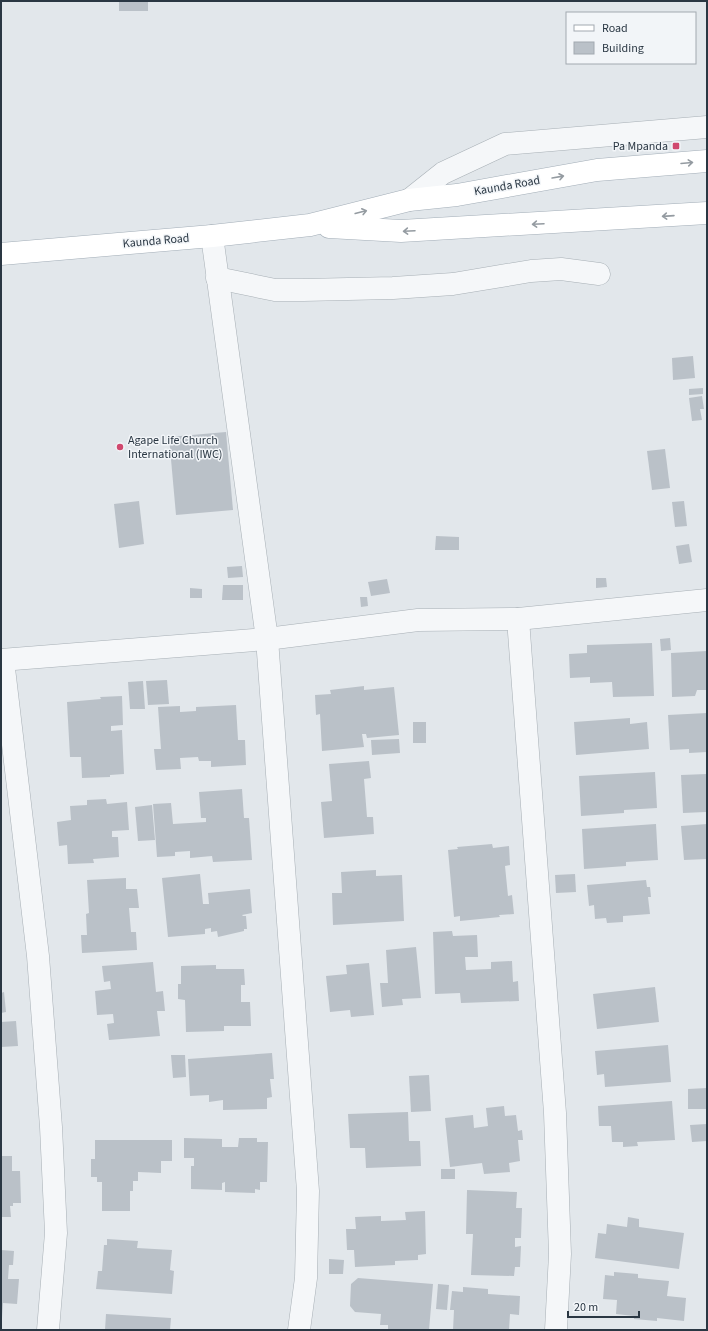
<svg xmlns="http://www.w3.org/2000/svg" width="708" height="1331" viewBox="0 0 708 1331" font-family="'Source Sans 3',sans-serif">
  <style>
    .building { fill: #bac1c8 }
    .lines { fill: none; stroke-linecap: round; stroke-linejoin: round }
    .minor-casing { stroke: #a7afb5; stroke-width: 23 }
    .major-casing { stroke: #a2adb7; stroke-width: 23 }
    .minor { stroke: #f5f7f9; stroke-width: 22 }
    .major { stroke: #fff; stroke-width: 22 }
    .oneway { stroke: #949ba1 }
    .poi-dot { fill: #d0486e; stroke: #f2f5f8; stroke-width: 1.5 }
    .labels { text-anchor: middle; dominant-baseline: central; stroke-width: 3; stroke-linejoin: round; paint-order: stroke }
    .poi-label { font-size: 12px; fill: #2a3743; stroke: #f2f5f8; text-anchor: end }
    .street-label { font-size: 12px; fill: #2a3743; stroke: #f2f5f8 }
  </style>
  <rect width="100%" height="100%" fill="#e2e7eb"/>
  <!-- building -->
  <g class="building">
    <rect x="119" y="1" width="29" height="10"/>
    <polygon points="693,356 695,378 673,380 672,358"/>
    <polygon points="703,388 703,394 689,395 689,389"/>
    <polygon points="702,396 704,409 700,409 702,420 692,421 689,398"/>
    <polygon points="226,432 233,510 176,515 169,437"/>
    <polygon points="665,449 670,488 652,490 647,451"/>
    <polygon points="139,501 144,544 119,548 114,504"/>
    <polygon points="684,501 687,526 675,527 672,502"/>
    <polygon points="436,536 459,537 459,550 435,550"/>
    <polygon points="689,544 692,562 679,564 676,546"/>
    <polygon points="242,566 243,577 228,578 227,567"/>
    <polygon points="596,578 606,578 607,587 596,588"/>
    <polygon points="387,579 390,593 371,596 368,582"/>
    <polygon points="223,585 243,585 243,600 222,600"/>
    <polygon points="190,588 202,589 202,598 190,598"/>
    <polygon points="360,597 367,597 368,606 361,607"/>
    <polygon points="670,638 671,650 661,651 660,639"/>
    <polygon points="652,643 654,696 613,697 612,682 590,683 590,677 570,678 569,654 587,653 587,645"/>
    <polygon points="707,651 707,690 697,690 695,696 672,697 671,653"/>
    <polygon points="167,680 169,704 148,705 146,681"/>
    <polygon points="143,681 145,709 130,709 128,682"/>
    <polygon points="364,686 364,690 394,687 399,735 367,738 366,734 362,734 364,747 322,751 320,714 316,715 315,695 331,694 330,690"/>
    <polygon points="122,696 123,725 111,726 111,731 122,730 124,774 110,775 110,777 82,778 81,757 70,757 67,702 101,699 100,697"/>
    <polygon points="236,705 238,740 245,740 246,765 211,767 211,761 199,761 198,757 180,758 181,769 156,770 154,749 161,749 158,707 180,706 180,712 196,711 196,707"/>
    <polygon points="707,713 707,752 689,753 689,749 670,750 668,715"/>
    <polygon points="630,718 630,724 647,722 649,749 576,755 574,722"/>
    <rect x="413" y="722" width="13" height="21"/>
    <polygon points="399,739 400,753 372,755 371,740"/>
    <polygon points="369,761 371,778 364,779 367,817 373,817 374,834 324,838 321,802 332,801 329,764"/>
    <polygon points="655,772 657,808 624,810 624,813 581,816 579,776"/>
    <polygon points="707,774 706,812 683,813 681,775"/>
    <polygon points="242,789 244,818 249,818 252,860 213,862 212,856 190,858 190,851 175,852 175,856 157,857 153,804 171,803 173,824 206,822 206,818 201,818 199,792"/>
    <polygon points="106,799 107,804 127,802 129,830 112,831 112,837 118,837 119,857 93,859 94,863 68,864 67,845 59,846 57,822 71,820 70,806 87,805 87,800"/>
    <polygon points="152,805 155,840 138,841 135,807"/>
    <polygon points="656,824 658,860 626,862 626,866 584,869 582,829"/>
    <polygon points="707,824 707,859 684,860 681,826"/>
    <polygon points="492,844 493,848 509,846 510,865 505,866 508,896 512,895 514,914 499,915 500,917 460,921 460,916 454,917 448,850 458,849 457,847"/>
    <polygon points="376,870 376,876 402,875 404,921 333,925 332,893 342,893 341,872"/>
    <polygon points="200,874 203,904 209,904 208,893 250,889 252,913 242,915 243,916 246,916 247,929 244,929 244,931 218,937 217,931 211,932 211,928 205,929 205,934 168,937 162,878"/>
    <polygon points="575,874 576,892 556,893 555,875"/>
    <polygon points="126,878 126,889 137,889 139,908 129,908 131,932 136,932 137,950 82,953 81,935 87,935 86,914 89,913 87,880"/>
    <polygon points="646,880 647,887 650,887 651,897 648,897 650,914 623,916 623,922 607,923 606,918 595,919 594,905 589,906 587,885"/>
    <polygon points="452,931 453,936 477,935 478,957 465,957 466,970 491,969 491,962 512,961 513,982 518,981 519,1001 461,1003 460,993 435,994 433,932"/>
    <polygon points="416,947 421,998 402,999 403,1005 382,1007 380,983 388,983 386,950"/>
    <polygon points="153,962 156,992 163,991 165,1011 157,1011 160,1036 109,1040 107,1024 114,1023 113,1014 97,1015 95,991 111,989 110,981 104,982 102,966"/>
    <polygon points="369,963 374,1015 351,1017 350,1010 330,1012 326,976 347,974 346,965"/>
    <polygon points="216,965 216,969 244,969 245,985 241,985 241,1002 250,1002 251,1026 224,1026 224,1031 186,1032 185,1000 178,999 178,984 181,984 181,966"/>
    <polygon points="655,987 659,1022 597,1029 593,994"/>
    <polygon points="4,992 6,1012 1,1013 1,993"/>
    <polygon points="16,1021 18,1046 1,1047 1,1022"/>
    <polygon points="668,1045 671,1082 605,1087 604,1074 597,1075 595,1051"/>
    <polygon points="272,1053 274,1079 270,1079 272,1097 267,1098 267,1109 223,1110 223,1100 209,1102 209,1095 190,1096 188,1059"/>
    <polygon points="171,1055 185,1055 186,1077 173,1078"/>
    <polygon points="429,1075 431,1111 411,1112 409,1076"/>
    <polygon points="707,1088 707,1109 688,1109 688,1089"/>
    <polygon points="672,1101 675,1140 637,1142 638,1146 623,1147 623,1142 612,1142 611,1126 599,1126 598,1106"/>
    <polygon points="504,1106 505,1116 516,1115 518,1131 522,1130 523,1140 518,1140 520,1161 509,1163 510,1172 484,1174 482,1163 450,1167 445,1118 473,1115 474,1128 488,1126 486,1108"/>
    <polygon points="408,1112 409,1141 420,1141 421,1166 366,1168 365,1148 350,1148 348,1114"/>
    <polygon points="707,1124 707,1141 692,1142 690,1125"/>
    <polygon points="184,1138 222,1139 222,1147 238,1147 239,1138 257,1138 257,1142 268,1142 267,1182 260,1182 260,1190 255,1189 255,1193 225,1192 225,1182 222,1183 222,1190 191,1189 191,1166 194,1166 194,1158 184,1158"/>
    <polygon points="95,1140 172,1140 172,1161 161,1161 161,1173 138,1172 138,1181 133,1181 133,1191 130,1191 130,1211 102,1211 102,1182 97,1182 97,1177 91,1177 91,1159 95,1159"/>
    <polygon points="1,1156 12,1156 12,1171 20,1171 21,1203 13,1203 13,1206 10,1206 11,1217 1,1217"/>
    <rect x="441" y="1169" width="14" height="10"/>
    <polygon points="467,1190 517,1192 516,1208 522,1208 521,1238 515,1238 515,1247 521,1246 520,1267 515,1267 514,1276 471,1275 473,1234 466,1234"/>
    <polygon points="425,1211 426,1254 418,1255 418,1260 395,1261 395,1265 355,1267 354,1250 347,1250 346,1229 356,1229 355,1217 381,1216 381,1221 406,1220 405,1212"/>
    <polygon points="628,1217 639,1219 639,1227 684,1233 679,1269 595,1258 598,1233 606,1234 607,1224 627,1227"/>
    <polygon points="107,1239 138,1241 137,1248 172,1250 170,1270 174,1271 172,1294 96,1289 98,1271 102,1271 104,1245 107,1245"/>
    <polygon points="1,1250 14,1251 13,1265 9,1265 8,1279 19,1279 17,1304 3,1303 2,1318"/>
    <polygon points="329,1259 344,1260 343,1274 329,1274"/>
    <polygon points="614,1272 638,1274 638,1278 669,1281 667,1296 686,1298 684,1321 657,1318 657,1321 634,1319 634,1316 616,1314 617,1300 603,1299 605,1275 614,1276"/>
    <polygon points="358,1278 433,1284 429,1330 388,1330 388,1325 380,1325 381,1314 355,1312 350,1306 351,1284"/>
    <polygon points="438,1284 449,1285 447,1310 436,1309"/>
    <polygon points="463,1287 488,1289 488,1294 520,1296 519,1315 510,1314 509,1330 453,1330 454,1310 450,1310 452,1291 463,1292"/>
    <polygon points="106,1314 171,1318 170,1330 105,1330"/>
  </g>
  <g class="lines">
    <defs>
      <g id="minor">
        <polyline points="409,200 443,173 505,144 707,127"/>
        <polyline points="212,236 267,639 308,1191 306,1278 299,1330"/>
        <polyline points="217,278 275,290 303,290 393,288 453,284 531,271 561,269 599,274"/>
        <polyline points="518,619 555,1113 560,1254 556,1330"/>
        <polyline points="1,660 267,639 418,620 518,619 707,600"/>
        <polyline points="3,660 38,956 51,1127 56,1233 48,1330"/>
      </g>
      <g id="major">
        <polyline points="329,227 401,231 707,213"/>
        <polyline points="1,254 212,236 310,225 409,200 457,195 597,170 707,161"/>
      </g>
    </defs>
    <!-- minor casing -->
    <use href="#minor" class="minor-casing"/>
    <!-- major casing -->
    <use href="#major" class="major-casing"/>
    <!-- minor -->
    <use href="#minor" class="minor"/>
    <!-- major -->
    <use href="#major" class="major"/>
  </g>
  <!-- one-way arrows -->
  <defs><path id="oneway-shaft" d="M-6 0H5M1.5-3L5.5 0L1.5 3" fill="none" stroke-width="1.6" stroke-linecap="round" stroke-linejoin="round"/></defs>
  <g class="oneway">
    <use href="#oneway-shaft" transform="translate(687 163) rotate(-5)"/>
    <use href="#oneway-shaft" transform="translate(558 177) rotate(-10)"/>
    <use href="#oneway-shaft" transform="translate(361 212) rotate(-14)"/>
    <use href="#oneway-shaft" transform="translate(668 216) rotate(176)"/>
    <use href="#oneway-shaft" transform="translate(538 224) rotate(177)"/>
    <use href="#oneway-shaft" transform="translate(409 231) rotate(177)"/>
  </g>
  <!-- markers -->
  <g class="poi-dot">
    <rect x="672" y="142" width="8" height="8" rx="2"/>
    <circle cx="120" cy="447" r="4"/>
  </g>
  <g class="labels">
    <!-- poi labels -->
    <g class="poi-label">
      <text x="668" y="146">Pa Mpanda</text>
      <text x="128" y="440" text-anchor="start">Agape Life Church<tspan x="128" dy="14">International (IWC)</tspan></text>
    </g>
    <!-- street labels -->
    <g class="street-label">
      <text transform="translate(507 186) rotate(-10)">Kaunda Road</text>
      <text transform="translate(156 241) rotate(-5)">Kaunda Road</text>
    </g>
  </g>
  <!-- border -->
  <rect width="708" height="1331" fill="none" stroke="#2a3743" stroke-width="4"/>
  <!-- legend -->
  <rect x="566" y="12" width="130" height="52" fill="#f2f5f8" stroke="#a2a9b0"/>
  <rect x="574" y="25" width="20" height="6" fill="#ffffff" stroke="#a2a9b0"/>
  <text x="602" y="32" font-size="12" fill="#2a3743">Road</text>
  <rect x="574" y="42" width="20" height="12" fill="#bac1c8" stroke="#a2a9b0"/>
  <text x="602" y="52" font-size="12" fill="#2a3743">Building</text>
  <!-- scale -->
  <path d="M568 1311v6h71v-6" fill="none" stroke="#2a3743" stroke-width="2"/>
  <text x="574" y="1311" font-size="12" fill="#2a3743" stroke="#f2f5f8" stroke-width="3" paint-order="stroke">20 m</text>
</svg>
